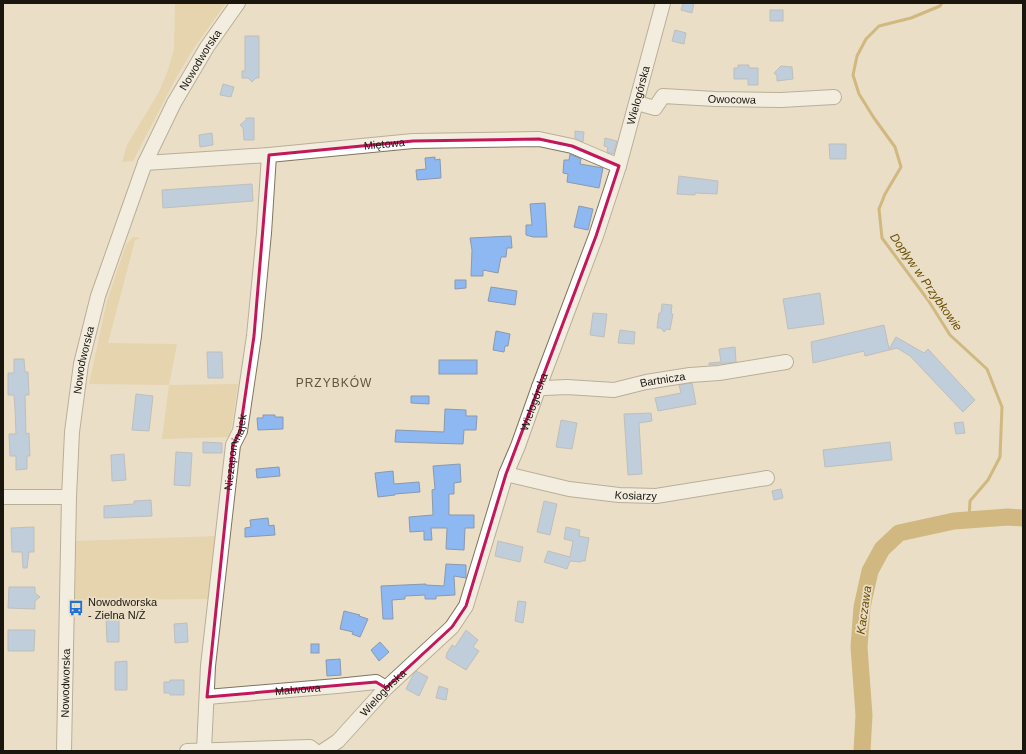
<svg xmlns="http://www.w3.org/2000/svg" width="1026" height="754" viewBox="0 0 1026 754" font-family="Helvetica,sans-serif">
  <style>
    .green { fill: #e3c790 }
    .lines { fill: none; stroke-linecap: round; stroke-linejoin: round }
    .stream { stroke: #b28a2b; stroke-width: 3 }
    .river { stroke: #b28a2b; stroke-width: 17 }
    .building { fill: #8eb8f2; stroke: #8b99ad }
    .minor-casing { stroke: #7f745f; stroke-width: 16 }
    .minor { stroke: #fff; stroke-width: 14 }
    .marked { fill: none; stroke: #c2185b; stroke-width: 3; stroke-linejoin: round }
    .labels { text-anchor: middle; dominant-baseline: central; stroke-width: 3.5; stroke-linejoin: round; paint-order: stroke }
    .street-label { font-size: 11px; fill: #1a160d; stroke: #eadec6 }
    .poi-label { font-size: 11px; fill: #1a160d; stroke: #eadec6; text-anchor: start }
    .water-label { font-size: 12px; font-style: italic; fill: #694d01; stroke: #eadec6 }
    .neighbourhood-label { font-size: 12px; letter-spacing: 1px; fill: #5f5540; stroke: #eadec6 }
  </style>
  <rect width="100%" height="100%" fill="#eadec6"/>
  <!-- green -->
  <g class="green">
    <polygon points="175,3 226,3 194,48 177,76 133,161 122,162 127,145 159,92 168,70 174,49"/>
    <polygon points="133,237 141,238 135,240 108,343 177,344 169,385 238,384 230,437 162,439 169,385 89,384 107,301 126,245"/>
    <polygon points="217,536 209,599 75,600 76,541"/>
  </g>
  <g class="lines">
    <!-- stream -->
    <polyline class="stream" points="942,3 940,6 911,18 879,26 866,39 857,56 853,75 859,94 874,118 895,147 901,167 885,194 879,209 882,238 928,300 950,335 987,369 1002,407 1000,457 988,480 970,501 969,520"/>
    <!-- river -->
    <polyline class="river" points="862,751 864,715 859,647 862,607 870,571 882,549 899,533 954,521 1008,517 1023,518"/>
  </g>
  <!-- building -->
  <g class="building">
    <polygon points="683,3 694,3 692,13 681,10"/>
    <rect x="770" y="10" width="13" height="11"/>
    <polygon points="675,30 686,33 684,44 672,41"/>
    <polygon points="245,36 259,36 259,78 256,78 252,82 248,78 242,78 242,71 245,71"/>
    <polygon points="738,65 749,65 749,68 758,68 758,85 748,85 748,79 734,79 734,68 738,68"/>
    <polygon points="781,66 792,67 793,79 777,81 777,76 774,73"/>
    <polygon points="223,84 234,87 231,97 220,95"/>
    <polygon points="246,118 254,118 254,140 244,140 243,128 240,125 246,120"/>
    <polygon points="575,131 584,132 583,142 575,138"/>
    <polygon points="212,133 213,145 200,147 199,135"/>
    <polygon points="605,138 617,141 613,154 607,152 608,147 604,146"/>
    <polygon points="829,144 846,144 846,159 830,159"/>
    <polygon points="570,154 581,159 580,164 603,168 599,188 567,182 568,174 563,173 564,160 569,160"/>
    <polygon points="435,157 435,160 440,159 441,178 417,180 416,170 426,169 425,158"/>
    <polygon points="679,176 718,181 717,194 695,193 695,195 677,194"/>
    <polygon points="252,184 253,201 163,208 162,190"/>
    <polygon points="545,203 547,237 533,237 526,235 526,225 532,225 530,204"/>
    <polygon points="579,206 593,209 588,230 574,227"/>
    <polygon points="511,236 512,248 507,248 506,257 501,257 498,273 483,270 483,276 471,276 472,250 470,238"/>
    <polygon points="455,280 466,280 466,288 455,289"/>
    <polygon points="491,287 517,291 515,305 488,301"/>
    <polygon points="820,293 824,324 788,329 783,299"/>
    <polygon points="662,304 672,305 671,314 673,314 670,330 667,329 664,332 661,328 657,328 659,313 661,313"/>
    <polygon points="593,313 607,314 604,337 590,335"/>
    <polygon points="884,325 889,349 896,337 924,353 928,349 975,400 963,412 910,356 897,348 865,356 864,351 813,363 811,342"/>
    <polygon points="620,330 635,332 634,344 618,343"/>
    <polygon points="496,331 510,334 508,346 505,346 504,352 493,350"/>
    <polygon points="735,347 736,362 709,365 709,363 721,362 719,349"/>
    <polygon points="207,352 222,352 223,378 208,378"/>
    <polygon points="14,359 24,359 25,372 28,372 29,395 25,395 26,434 29,433 30,456 27,456 27,469 16,470 16,456 10,456 9,434 16,434 15,409 14,395 8,395 8,373 14,373"/>
    <rect x="439" y="360" width="38" height="14"/>
    <polygon points="692,383 696,404 658,411 655,398 681,393 679,385"/>
    <polygon points="136,394 153,396 149,431 132,430"/>
    <polygon points="411,396 429,396 429,404 411,403"/>
    <polygon points="445,409 466,410 466,416 477,416 476,430 464,430 463,444 395,442 396,430 444,432"/>
    <polygon points="651,413 652,421 639,423 642,474 628,475 624,414"/>
    <polygon points="263,415 275,415 275,417 283,417 283,429 258,430 257,418 263,418"/>
    <polygon points="561,420 577,423 572,449 556,447"/>
    <polygon points="963,422 965,433 956,434 954,423"/>
    <polygon points="203,442 222,443 222,453 203,453"/>
    <polygon points="890,442 892,460 825,467 823,450"/>
    <polygon points="176,452 192,453 190,486 174,485"/>
    <polygon points="124,454 126,480 112,481 111,455"/>
    <polygon points="460,464 461,482 454,483 454,494 449,494 449,515 474,515 474,528 465,528 464,550 446,549 447,528 431,528 432,540 424,540 424,531 410,532 409,517 433,515 432,490 435,489 433,466"/>
    <polygon points="279,467 280,476 257,478 256,469"/>
    <polygon points="393,471 394,484 419,482 420,492 395,494 395,495 378,497 375,473"/>
    <polygon points="781,489 783,498 774,500 772,491"/>
    <polygon points="151,500 152,516 104,518 104,506 134,504 134,501"/>
    <polygon points="544,501 557,504 550,535 537,532"/>
    <polygon points="268,518 269,526 274,525 275,535 245,537 245,528 251,527 250,520"/>
    <polygon points="34,527 34,552 29,552 27,568 23,568 22,552 12,552 11,528"/>
    <polygon points="566,527 580,530 579,536 589,538 585,561 581,561 581,562 570,561 567,569 544,562 548,551 570,557 573,541 564,539"/>
    <polygon points="498,541 523,547 520,562 495,556"/>
    <polygon points="446,564 466,565 466,578 454,576 455,595 436,596 436,599 425,599 425,595 405,596 405,599 392,600 393,619 383,619 381,586 426,584 426,585 444,586"/>
    <polygon points="9,587 35,587 35,593 40,597 35,601 35,609 8,608"/>
    <polygon points="518,601 526,602 523,623 515,621"/>
    <polygon points="344,611 360,615 359,616 368,619 360,637 352,634 353,632 340,629"/>
    <polygon points="112,616 115,619 119,619 119,642 107,642 106,619 110,619"/>
    <polygon points="187,623 188,642 175,643 174,624"/>
    <polygon points="8,630 35,630 34,651 8,651"/>
    <polygon points="466,630 478,640 473,647 479,651 466,670 446,658 447,653 452,645 455,647"/>
    <polygon points="380,642 389,652 379,661 371,650"/>
    <rect x="311" y="644" width="8" height="9"/>
    <polygon points="340,659 341,675 327,676 326,660"/>
    <polygon points="127,661 127,690 115,690 115,662"/>
    <polygon points="416,671 428,677 419,696 406,689 413,675"/>
    <polygon points="170,680 184,680 184,695 170,695 170,693 164,693 164,682 170,682"/>
    <polygon points="439,686 448,689 446,700 436,698"/>
  </g>
  <g class="lines">
    <defs>
      <g id="minor">
        <path id="s1" d="M637 103 655 108 663 96 715 99 781 100 834 97"/>
        <path id="s2" d="M145 163 269 155 413 141 539 139 572 146 619 166"/>
        <path id="s3" d="M539 387 545 388 567 387 614 390 646 382 690 375 719 373 786 362"/>
        <path id="s4" d="M506 474 569 489 619 495 656 496 767 478"/>
        <polyline points="3,497 69,497"/>
        <path id="s5" d="M207 697 337 686 376 682 386 688"/>
        <path id="s6" d="M204 750 208 666 233 445 240 431 254 336 264 233 269 155"/>
        <path id="s7" d="M64 751 69 497 72 432 81 364 98 296 145 163 174 103 207 47 238 3"/>
        <polyline points="187,751 310,747 315,751"/>
        <path id="s8" d="M323 751 338 741 386 688 452 627 466 606 506 474 518 446 539 387 596 236 619 166 663 3"/>
      </g>
    </defs>
    <!-- minor casing -->
    <use href="#minor" class="minor-casing"/>
    <!-- minor -->
    <use href="#minor" class="minor"/>
  </g>
  <!-- marked area -->
  <path d="M0 0H1026V754H0ZM539 139 572 146 619 166 596 236 506 474 466 606 452 627 386 688 376 682 207 697 233 445 240 431 254 336 269 155 413 141Z" fill="#eadec6" fill-opacity=".55" fill-rule="evenodd"/>
  <path class="marked" d="M539 139 572 146 619 166 596 236 506 474 466 606 452 627 386 688 376 682 207 697 233 445 240 431 254 336 269 155 413 141Z"/>
  <!-- icons -->
  <defs>
    <symbol id="bus-bare" viewBox="-9 -9 18 18"><path d="M-5-6H5V4H4V6H2V4H-2V6H-4V4H-5ZM-3.5-4V0h7V-4ZM-3.5 1.2v1.5H-2V1.2ZM2 1.2v1.5H3.5V1.2Z" fill="#1d71db" stroke="#eadec6" stroke-width="2.5" paint-order="stroke"/></symbol>
  </defs>
  <g fill-rule="evenodd">
    <use href="#bus-bare" x="65" y="597" width="22" height="22"/>
  </g>
  <g class="labels">
    <!-- street labels -->
    <g class="street-label">
      <text stroke="none"><textPath href="#s7" startOffset="716">Nowodworska</textPath></text>
      <text stroke="none"><textPath href="#s8" startOffset="744">Wielogórska</textPath></text>
      <text stroke="none"><textPath href="#s1" startOffset="102">Owocowa</textPath></text>
      <text stroke="none"><textPath href="#s2" startOffset="240">Miętowa</textPath></text>
      <text stroke="none"><textPath href="#s7" startOffset="392">Nowodworska</textPath></text>
      <text stroke="none"><textPath href="#s3" startOffset="125">Bartnicza</textPath></text>
      <text stroke="none"><textPath href="#s8" startOffset="420">Wielogórska</textPath></text>
      <text stroke="none"><textPath href="#s6" startOffset="300">Niezapominajek</textPath></text>
      <text stroke="none"><textPath href="#s4" startOffset="132">Kosiarzy</textPath></text>
      <text stroke="none"><textPath href="#s7" startOffset="68">Nowodworska</textPath></text>
      <text stroke="none"><textPath href="#s5" startOffset="91">Malwowa</textPath></text>
      <text stroke="none"><textPath href="#s8" startOffset="84">Wielogórska</textPath></text>
    </g>
    <!-- poi labels -->
    <g class="poi-label">
      <text x="88" y="602">Nowodworska<tspan x="88" dy="13">- Zielna N/Ż</tspan></text>
    </g>
    <!-- water labels -->
    <g class="water-label">
      <text transform="translate(926 282) rotate(55)">Dopływ w Przybkowie</text>
      <text transform="translate(864 610) rotate(-82)">Kaczawa</text>
    </g>
    <!-- neighbourhood labels -->
    <g class="neighbourhood-label">
      <text x="334" y="383">PRZYBKÓW</text>
    </g>
  </g>
  <!-- border -->
  <rect width="1026" height="754" fill="none" stroke="#1a160d" stroke-width="8"/>
</svg>
